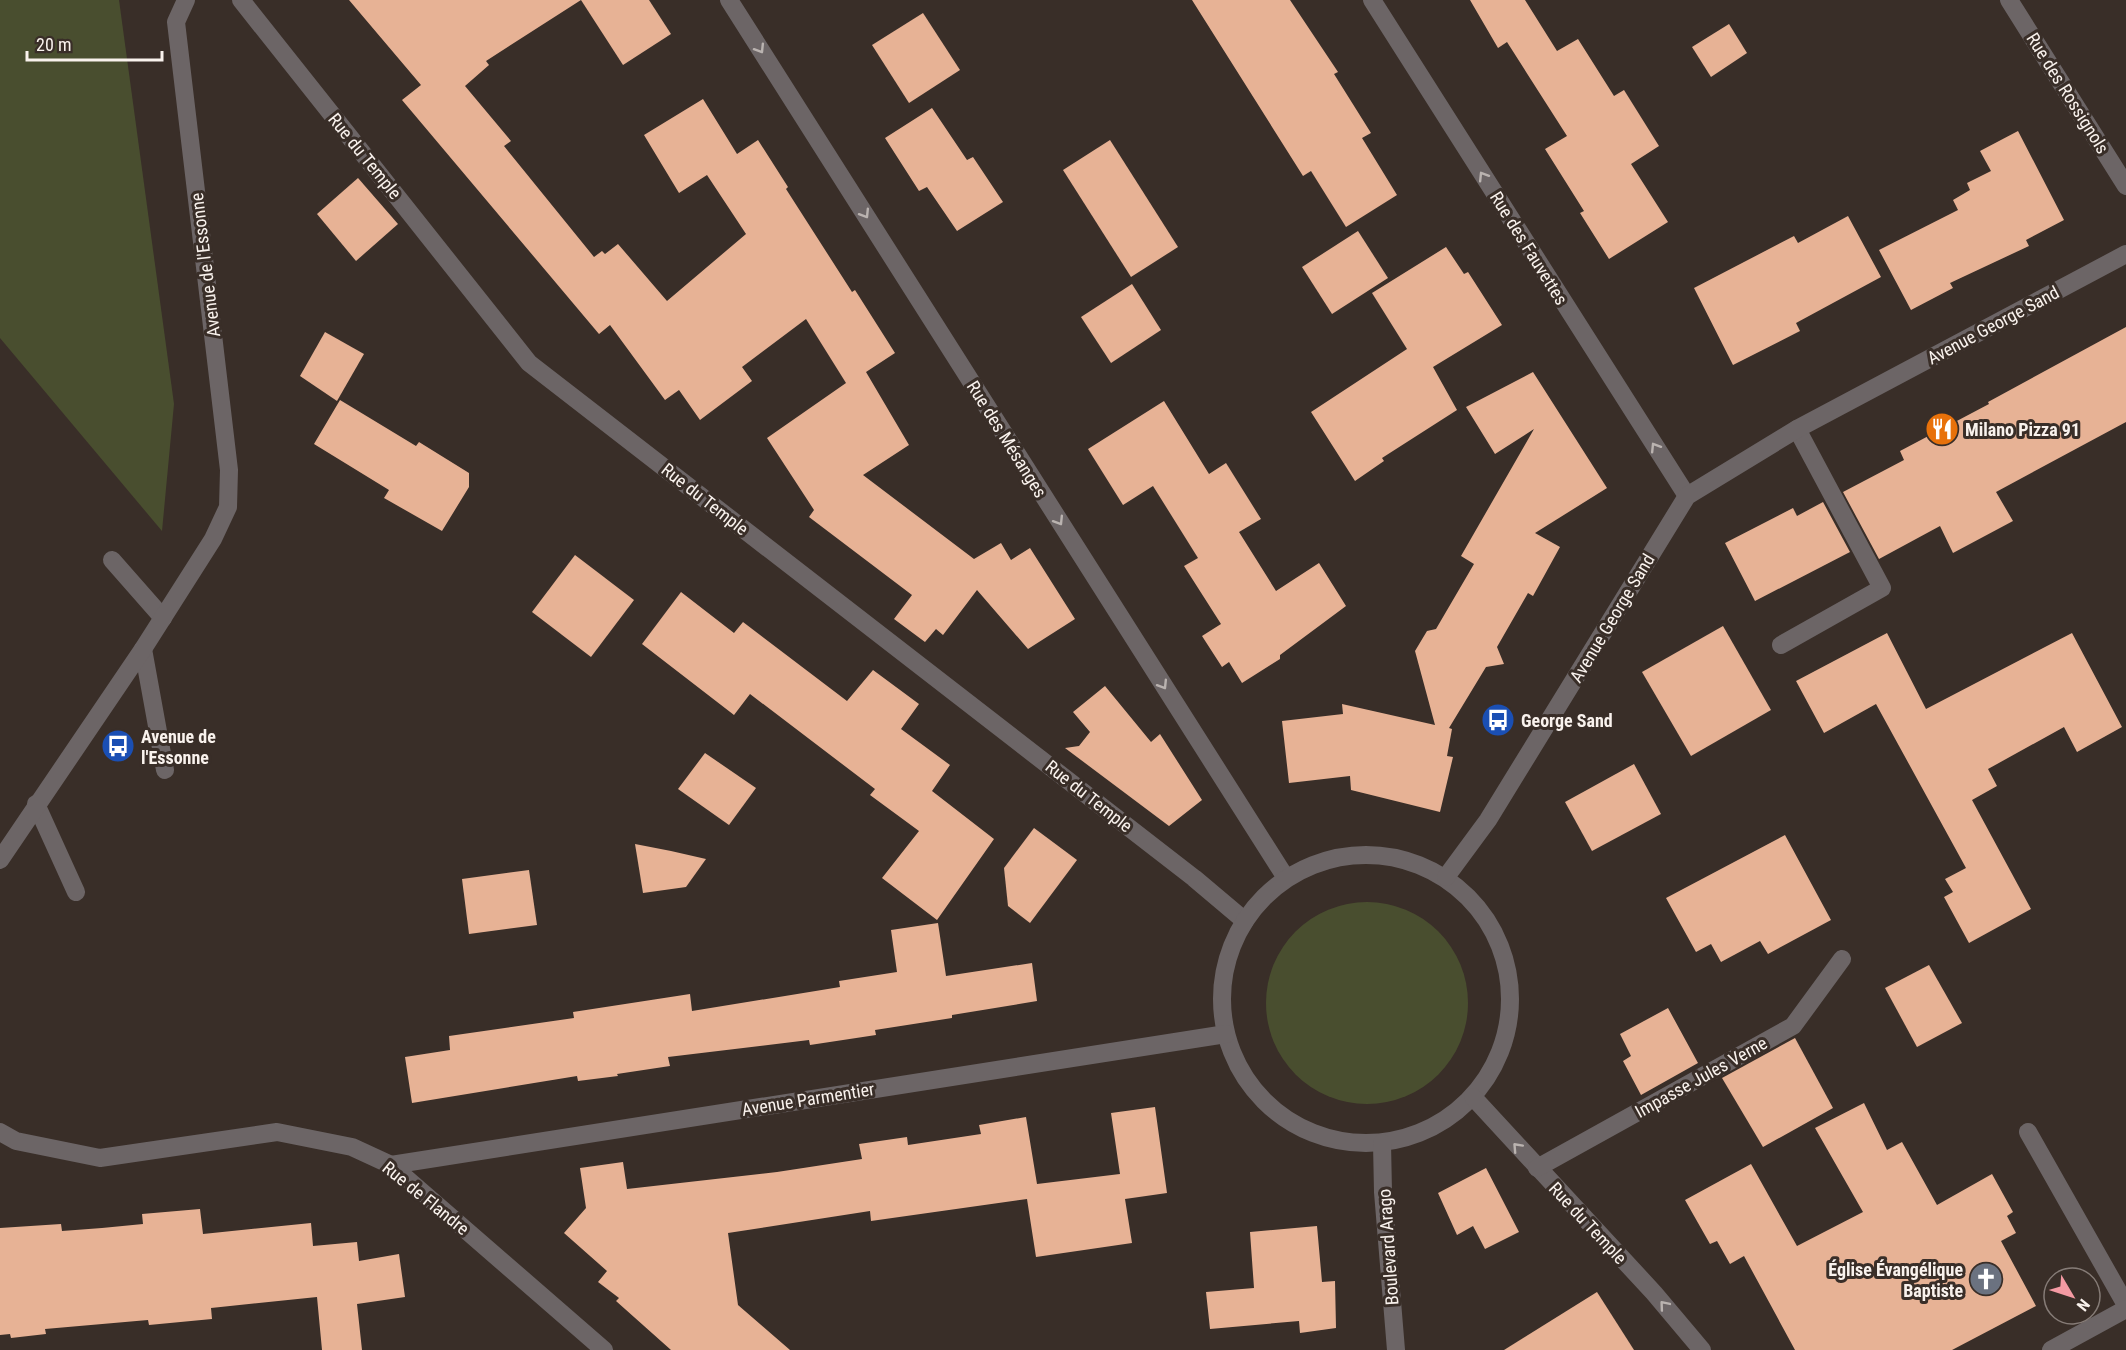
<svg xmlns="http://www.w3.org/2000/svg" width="2126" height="1350" viewBox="0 0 2126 1350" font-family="'Roboto Condensed',sans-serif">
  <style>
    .green { fill: #494e2f }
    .building { fill: #e7b295 }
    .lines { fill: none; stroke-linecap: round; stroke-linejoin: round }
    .lane { stroke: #6c6566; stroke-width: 18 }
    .street { stroke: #6c6566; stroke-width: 18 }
    .oneway { stroke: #bab3b0 }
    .labels { text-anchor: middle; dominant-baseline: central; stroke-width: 6; stroke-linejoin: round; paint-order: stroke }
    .street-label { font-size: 18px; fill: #f9f2ed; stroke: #392e28 }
    .poi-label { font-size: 18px; font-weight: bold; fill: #f9f2ed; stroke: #392e28; text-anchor: start }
  </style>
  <rect width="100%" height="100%" fill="#392e28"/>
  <!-- green -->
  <g class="green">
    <polygon points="0,0 119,0 174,404 162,531 0,338"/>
    <circle cx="1367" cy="1003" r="101"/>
  </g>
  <!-- building -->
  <g class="building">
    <polygon points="349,0 581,0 486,61 489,65 465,86 511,141 504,146 594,257 602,251 605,254 618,244 667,301 746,234 707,175 679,193 644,135 703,99 737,154 758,140 788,187 786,189 852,292 855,290 895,353 866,372 909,445 863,475 974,559 1001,543 1011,560 1030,548 1075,619 1028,649 977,590 943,635 936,629 925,642 894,619 912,595 809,517 814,510 767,438 846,383 806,319 742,367 752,381 700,420 679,390 665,400 610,325 599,334 402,100 421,85"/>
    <polygon points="581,0 649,0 671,34 623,65"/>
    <polygon points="1192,0 1290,0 1338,72 1334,74 1371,133 1362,138 1397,195 1346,227 1311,171 1303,176"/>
    <polygon points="1470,0 1525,0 1557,51 1578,39 1614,96 1624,90 1659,146 1631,164 1668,222 1609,259 1580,213 1584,211 1545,149 1567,136 1507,42 1498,48"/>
    <polygon points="923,13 960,70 909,103 872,45"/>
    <polygon points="1729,24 1747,53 1711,77 1692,47"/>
    <polygon points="932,108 967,160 973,157 1003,202 957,231 927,187 919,191 885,138"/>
    <polygon points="2018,131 2064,220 2026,240 2029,246 1950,283 1953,288 1911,310 1879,250 1958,210 1953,200 1970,190 1967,183 1991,171 1980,151"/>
    <polygon points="1110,140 1178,247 1131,277 1063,170"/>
    <polygon points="358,178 398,224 356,261 317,214"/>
    <polygon points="1848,216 1881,277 1796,323 1800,331 1733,365 1694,288 1794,236 1798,243"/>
    <polygon points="1358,231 1388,278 1332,314 1302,267"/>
    <polygon points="1446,247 1464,274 1468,272 1502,325 1433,367 1457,410 1382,458 1384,461 1355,481 1311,412 1407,349 1372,293"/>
    <polygon points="1132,284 1161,330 1111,363 1081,317"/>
    <polygon points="2126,327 2126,422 1996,492 2013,521 1953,553 1940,526 1879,559 1843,492 1904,460 1900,451 1989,404 1988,402"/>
    <polygon points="325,332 364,354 337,401 300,376"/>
    <polygon points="1533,372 1607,488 1535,533 1560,547 1533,596 1528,593 1497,647 1504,664 1486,667 1449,728 1452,729 1447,756 1453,757 1440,812 1351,790 1350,776 1289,783 1282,721 1343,714 1342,704 1435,725 1415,651 1427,631 1436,629 1474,564 1461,556 1534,429 1495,454 1466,407"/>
    <polygon points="340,400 416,446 419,442 469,473 469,487 442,531 384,498 389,490 314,444"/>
    <polygon points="1164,401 1209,474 1226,463 1261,519 1239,532 1276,591 1319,563 1346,606 1280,655 1280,659 1242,683 1229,662 1222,667 1202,636 1221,624 1184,566 1198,558 1153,486 1123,505 1088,449"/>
    <polygon points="1823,502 1850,552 1755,601 1725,543 1793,508 1797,516"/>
    <polygon points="575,555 634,600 591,657 532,612"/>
    <polygon points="681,592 734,633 743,622 847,701 873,670 919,704 901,729 950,765 932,791 994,839 937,920 882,878 919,831 870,795 875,789 750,694 734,715 642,644"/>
    <polygon points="1723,626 1771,710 1691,756 1642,672"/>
    <polygon points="1887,633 1926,709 2072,633 2122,727 2077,752 2064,727 1988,769 1997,786 1972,800 2031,909 1969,943 1944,897 1953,892 1945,879 1966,868 1876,704 1824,733 1796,681"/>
    <polygon points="1105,686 1151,742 1160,734 1202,800 1169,826 1065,748 1079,746 1090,732 1073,712"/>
    <polygon points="705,753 756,788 729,825 678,789"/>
    <polygon points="1634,764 1661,814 1592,851 1565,802"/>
    <polygon points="1034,828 1077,860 1030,923 1008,906 1004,868"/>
    <polygon points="1785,835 1831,920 1768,954 1760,941 1721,962 1711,944 1696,952 1666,898"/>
    <polygon points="635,844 671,851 706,859 686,887 643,893"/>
    <polygon points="529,870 537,925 469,934 462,879"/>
    <polygon points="938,923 946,976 1032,963 1037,1001 952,1015 952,1018 875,1030 876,1035 810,1045 809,1040 668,1057 670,1066 617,1074 618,1076 578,1081 577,1076 412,1103 405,1057 450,1050 449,1036 574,1018 573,1012 690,994 692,1011 840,987 839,981 897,972 891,930"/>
    <polygon points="1929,965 1962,1023 1917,1047 1885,988"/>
    <polygon points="1668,1008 1698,1063 1641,1095 1623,1061 1631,1056 1620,1034"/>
    <polygon points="1795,1038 1833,1108 1763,1147 1722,1078"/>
    <polygon points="1864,1103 1887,1150 1902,1142 1937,1205 1992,1174 2013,1212 2007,1216 2016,1233 2001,1241 2036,1306 1952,1350 1795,1350 1744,1256 1730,1264 1717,1241 1710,1244 1685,1200 1751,1164 1797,1246 1863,1212 1815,1128"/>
    <polygon points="1155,1107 1167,1193 1125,1199 1132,1243 1036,1257 1027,1199 871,1221 870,1211 728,1233 738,1305 790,1350 671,1350 616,1301 619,1298 598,1282 607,1271 564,1233 586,1208 580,1168 623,1162 627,1189 777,1172 862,1159 859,1144 907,1137 908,1145 981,1134 979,1125 1026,1117 1037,1184 1120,1174 1111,1113"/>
    <polygon points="1486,1168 1519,1232 1485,1249 1473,1226 1457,1235 1438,1193"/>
    <polygon points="200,1209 203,1234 311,1223 313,1246 357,1242 359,1261 399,1254 405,1297 357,1304 362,1350 322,1350 317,1297 211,1308 212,1319 149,1325 148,1320 45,1329 46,1334 11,1338 10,1334 0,1335 0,1228 61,1224 62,1231 102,1228 143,1224 142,1214"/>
    <polygon points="1317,1226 1322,1282 1335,1281 1336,1328 1300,1333 1299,1321 1210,1329 1206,1292 1254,1288 1250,1232"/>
    <polygon points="1597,1292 1634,1350 1504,1350"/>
  </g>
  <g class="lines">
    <!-- lane -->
    <g class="lane">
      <polyline points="112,560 163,618"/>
      <polyline points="143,649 165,770"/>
      <polyline points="36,804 76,892"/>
    </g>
    <!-- street -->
    <g class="street">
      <polyline points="241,0 529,363 1194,878 1245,921"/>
      <polyline points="729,0 1286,878"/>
      <polyline points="1372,0 1687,496"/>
      <polyline points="2009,0 2126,186"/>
      <polyline points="1781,645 1882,588 1797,429"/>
      <circle cx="1366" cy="999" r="144"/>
      <polyline points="0,860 143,649 213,539 228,507 229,470 176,22 186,0"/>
      <polyline points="1446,877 1488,820 1687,496 1797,429 2126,254"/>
      <polyline points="1473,1097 1654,1293 1702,1350"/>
      <polyline points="0,1132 16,1141 100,1158 277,1132 352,1147 391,1165 604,1350"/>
      <polyline points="2028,1132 2126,1305"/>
      <polyline points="1382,1143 1383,1192 1396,1350"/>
      <polyline points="391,1165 1226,1034"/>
      <polyline points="1537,1168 1793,1026 1842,959"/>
      <polyline points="2051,1350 2126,1309"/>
    </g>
  </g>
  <!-- one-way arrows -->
  <defs><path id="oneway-chevron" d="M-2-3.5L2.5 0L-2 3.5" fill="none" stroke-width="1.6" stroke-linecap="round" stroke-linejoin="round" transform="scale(1.5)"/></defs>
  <g class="oneway">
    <use href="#oneway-chevron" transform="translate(760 49) rotate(58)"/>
    <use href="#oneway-chevron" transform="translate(1483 176) rotate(-122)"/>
    <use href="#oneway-chevron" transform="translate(865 214) rotate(58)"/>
    <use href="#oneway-chevron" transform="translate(1655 447) rotate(-122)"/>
    <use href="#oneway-chevron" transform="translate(1059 521) rotate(58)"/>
    <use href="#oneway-chevron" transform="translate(1163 685) rotate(58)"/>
    <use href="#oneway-chevron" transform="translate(1517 1147) rotate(-133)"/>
    <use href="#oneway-chevron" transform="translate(1664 1305) rotate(-130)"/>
  </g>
  <!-- icons -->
  <defs>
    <symbol id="restaurant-disc" viewBox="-11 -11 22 22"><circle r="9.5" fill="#e8710a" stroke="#392e28"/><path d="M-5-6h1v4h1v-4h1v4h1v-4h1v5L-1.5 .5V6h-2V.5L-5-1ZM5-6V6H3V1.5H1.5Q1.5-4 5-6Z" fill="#fff"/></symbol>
    <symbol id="bus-disc" viewBox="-11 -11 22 22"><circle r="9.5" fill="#1a4fb4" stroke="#392e28"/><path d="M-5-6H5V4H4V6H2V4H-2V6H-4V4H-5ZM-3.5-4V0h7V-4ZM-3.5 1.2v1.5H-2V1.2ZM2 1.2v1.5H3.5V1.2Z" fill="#fff"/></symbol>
    <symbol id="church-disc" viewBox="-11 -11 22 22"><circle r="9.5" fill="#6b7280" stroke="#392e28"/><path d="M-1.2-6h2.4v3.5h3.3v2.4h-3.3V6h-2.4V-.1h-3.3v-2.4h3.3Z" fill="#fff"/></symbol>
  </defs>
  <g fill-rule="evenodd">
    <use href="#restaurant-disc" x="1923" y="410" width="38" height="38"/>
    <use href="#bus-disc" x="1479" y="701" width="38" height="38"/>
    <use href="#bus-disc" x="99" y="727" width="38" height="38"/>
    <use href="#church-disc" x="1967" y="1260" width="38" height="38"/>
  </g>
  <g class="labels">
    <!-- street labels -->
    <g class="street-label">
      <text transform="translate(2068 93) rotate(58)">Rue des Rossignols</text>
      <text transform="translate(365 156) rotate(51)">Rue du Temple</text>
      <text transform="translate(1529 248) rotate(58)">Rue des Fauvettes</text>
      <text transform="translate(205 265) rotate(-97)">Avenue de l'Essonne</text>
      <text transform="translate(1993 325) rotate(-28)">Avenue George Sand</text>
      <text transform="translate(1007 439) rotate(58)">Rue des Mésanges</text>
      <text transform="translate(705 499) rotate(38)">Rue du Temple</text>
      <text transform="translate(1612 618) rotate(-59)">Avenue George Sand</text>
      <text transform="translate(1089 796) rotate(38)">Rue du Temple</text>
      <text transform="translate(1701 1077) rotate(-29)">Impasse Jules Verne</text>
      <text transform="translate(808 1099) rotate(-9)">Avenue Parmentier</text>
      <text transform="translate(426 1198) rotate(39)">Rue de Flandre</text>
      <text transform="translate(1588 1223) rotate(47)">Rue du Temple</text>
      <text transform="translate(1388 1247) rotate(-94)">Boulevard Arago</text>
    </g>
    <!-- poi labels -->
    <g class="poi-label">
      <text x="1965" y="429">Milano Pizza 91</text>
      <text x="1521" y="720">George Sand</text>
      <text x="141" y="736">Avenue de<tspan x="141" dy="21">l'Essonne</tspan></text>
      <text x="1963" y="1269" text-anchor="end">Église Évangélique<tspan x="1963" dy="21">Baptiste</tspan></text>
    </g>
  </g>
  <!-- north arrow -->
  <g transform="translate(2072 1296) rotate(129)"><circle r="28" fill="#392e28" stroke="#867c77" stroke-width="1.5"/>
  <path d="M0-4.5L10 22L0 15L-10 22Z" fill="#f49aa3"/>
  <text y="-9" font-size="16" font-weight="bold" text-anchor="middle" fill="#f9f2ed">N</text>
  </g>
  <!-- scale -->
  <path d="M27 51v9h135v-9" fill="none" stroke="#f9f2ed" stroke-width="3"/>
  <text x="36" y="51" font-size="18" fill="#f9f2ed" stroke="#392e28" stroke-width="4.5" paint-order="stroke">20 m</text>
</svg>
